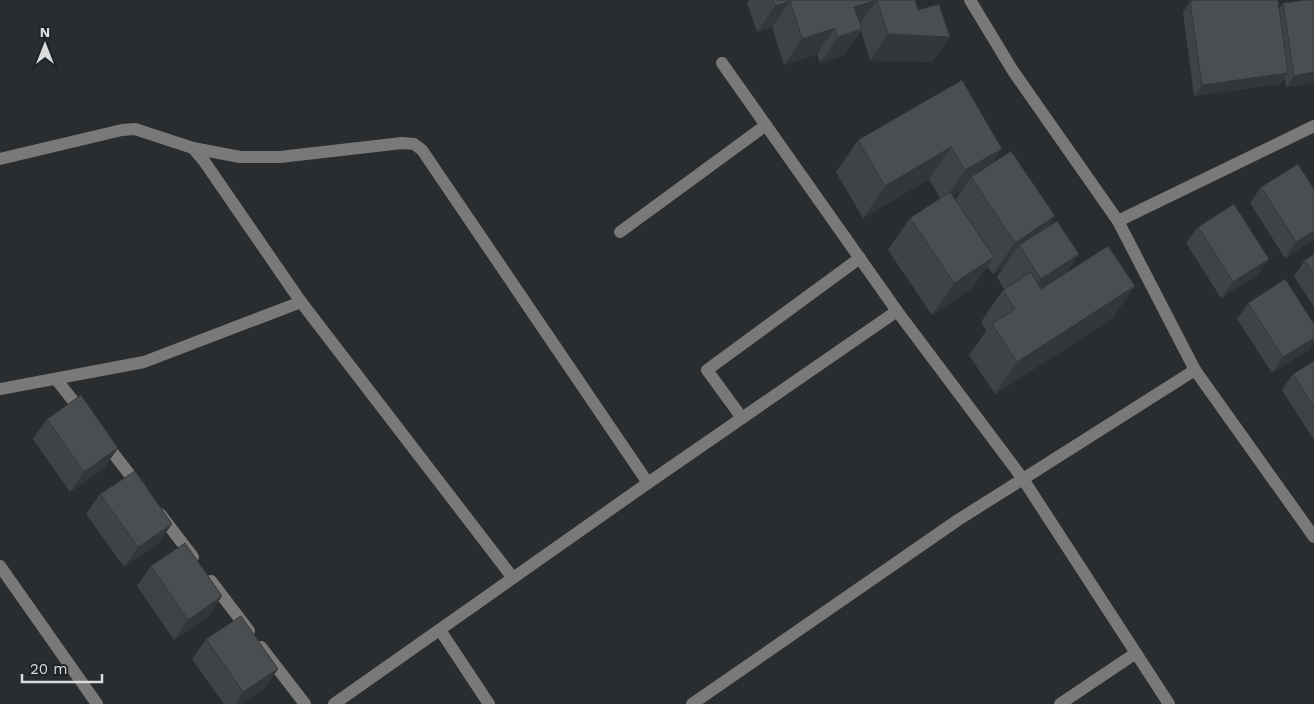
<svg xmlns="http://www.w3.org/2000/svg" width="1314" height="704" viewBox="0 0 1314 704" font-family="'Work Sans',sans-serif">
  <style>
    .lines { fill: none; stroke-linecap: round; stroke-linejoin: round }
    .minor { stroke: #7a7977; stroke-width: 12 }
    .wall { fill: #404346; fill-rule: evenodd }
    .shaded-wall { fill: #343739 }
    .building { fill: #4a4e51; stroke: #343739 }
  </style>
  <rect width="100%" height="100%" fill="#2a2d30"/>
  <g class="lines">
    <!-- minor -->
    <g class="minor">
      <polyline points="970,0 1013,71 1118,221 1195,370 1314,537"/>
      <polyline points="722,63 897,311 1023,479 1169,704"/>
      <polyline points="193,148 204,161 301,302"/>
      <polyline points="0,159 122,130 135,129 193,148 240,157 280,157 402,143 414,144 422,150 648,483"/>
      <polyline points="1118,221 1314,126"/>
      <polyline points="620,232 766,125"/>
      <polyline points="56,379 82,412"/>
      <polyline points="0,389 144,362 301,302 513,578"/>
      <polyline points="742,418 707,370 860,258"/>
      <polyline points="103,440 140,488"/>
      <polyline points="160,514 193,557"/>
      <polyline points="0,566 97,704"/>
      <polyline points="211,581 249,631"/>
      <polyline points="440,630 489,704"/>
      <polyline points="261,647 305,704"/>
      <polyline points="334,704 648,483 897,311"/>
      <polyline points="692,704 958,520 1195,370"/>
      <polyline points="1060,704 1136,653"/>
    </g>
  </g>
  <!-- wall -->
  <g class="wall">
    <polygon points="749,0 915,0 918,10 950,37 932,62 870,60 861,31 844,55 820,63 817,54 784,65 772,27 757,32 747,3"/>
    <polygon points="1190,1 1279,9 1283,3 1314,82 1286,87 1285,78 1280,84 1194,96 1183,12"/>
    <path d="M962 80 993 163 1055 216 1048 227 1079 254 1066 273 1113 318 995 394 969 355 986 331 981 322 1003 290 1004 289 997 277 1003 267 993 274 987 266 972 288 932 315 888 250 910 218 940 198 929 179 863 218 836 172 858 140ZM961 192 955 200 953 196Z"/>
    <polygon points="1261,187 1314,189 1314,240 1285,258 1250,203"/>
    <polygon points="1198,227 1258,275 1221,298 1186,243"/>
    <polygon points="1314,254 1314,307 1294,276 1305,260"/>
    <polygon points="1248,303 1314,324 1314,342 1309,350 1272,373 1237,319"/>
    <polygon points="1314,361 1314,440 1282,390 1293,374"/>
    <polygon points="47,419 118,448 104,468 70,492 33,439"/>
    <polygon points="100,494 172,524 158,544 124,567 86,514"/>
    <polygon points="151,566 222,596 208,616 174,640 137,586"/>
    <polygon points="206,639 278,669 264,689 241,704 224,704 192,659"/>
  </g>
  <!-- shaded-wall -->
  <g class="shaded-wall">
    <polygon points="877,0 859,25 836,33 854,7"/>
    <polygon points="790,1 772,27 757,32 775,6"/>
    <polygon points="835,28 817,54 784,65 802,39"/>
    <polygon points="862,29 844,55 820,63 838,37"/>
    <polygon points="888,34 950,37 932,62 870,60"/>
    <polygon points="1314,72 1314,82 1286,87 1294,76"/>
    <polygon points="1288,73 1280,84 1194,96 1202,85"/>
    <polygon points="951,147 929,179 863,218 885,186"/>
    <polygon points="1002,149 980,181 971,177 961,192 943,202 965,170"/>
    <polygon points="1055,216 1033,248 1019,245 1003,267 993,274 1015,243"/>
    <polygon points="1314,231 1314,240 1285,258 1296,242"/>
    <polygon points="1079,254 1056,286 1019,311 1041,279"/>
    <polygon points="994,257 972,288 932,315 954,283"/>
    <polygon points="1269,259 1258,275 1221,298 1233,282"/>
    <polygon points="1135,286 1113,318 995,394 1017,362"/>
    <polygon points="1314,338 1314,342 1309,350 1272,373 1283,357"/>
    <polygon points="118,448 104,468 70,492 84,472"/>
    <polygon points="172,524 158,544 124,567 138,547"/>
    <polygon points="222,596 208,616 174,640 188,620"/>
    <polygon points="278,669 264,689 241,704 235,704 243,692"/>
  </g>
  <!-- building -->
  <g class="building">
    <polygon points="773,0 876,0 854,7 862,29 838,37 835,28 802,39 790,1 775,6"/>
    <polygon points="877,0 915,0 918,10 939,4 950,37 888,34"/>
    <polygon points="1199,0 1278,0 1288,73 1202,85 1190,1"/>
    <polygon points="1306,0 1314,0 1314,72 1294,76 1283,3"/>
    <polygon points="962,80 1002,149 965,170 951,147 885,186 858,140"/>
    <polygon points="1011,151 1055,216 1015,243 971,177"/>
    <polygon points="1298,164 1314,189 1314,231 1296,242 1261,187"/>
    <polygon points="950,192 994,257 954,283 910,218"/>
    <polygon points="1234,204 1269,259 1233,282 1198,227"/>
    <polygon points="1057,221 1079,254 1041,279 1019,245"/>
    <polygon points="1108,246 1135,286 1017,362 992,324 1015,309 1003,290 1031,272 1041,289"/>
    <polygon points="1314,254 1314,274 1305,260"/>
    <polygon points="1285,279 1314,324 1314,338 1283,357 1248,303"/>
    <polygon points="1314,361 1314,407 1293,374"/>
    <polygon points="81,395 118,448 84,472 47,419"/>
    <polygon points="135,471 172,524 138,547 100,494"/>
    <polygon points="185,543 222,596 188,620 151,566"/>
    <polygon points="241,616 278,669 243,692 206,639"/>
  </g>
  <!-- north arrow -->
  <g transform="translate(45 45)" stroke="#202426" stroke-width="4" paint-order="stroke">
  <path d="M0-4L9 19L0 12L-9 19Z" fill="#dadcde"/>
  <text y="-8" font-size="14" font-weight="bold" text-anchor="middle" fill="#dadcde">N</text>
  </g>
  <!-- scale -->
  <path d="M22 674v8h80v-8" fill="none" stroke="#dadcde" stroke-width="2.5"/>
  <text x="30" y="674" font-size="15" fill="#dadcde" stroke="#202426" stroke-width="4" paint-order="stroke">20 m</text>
</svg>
